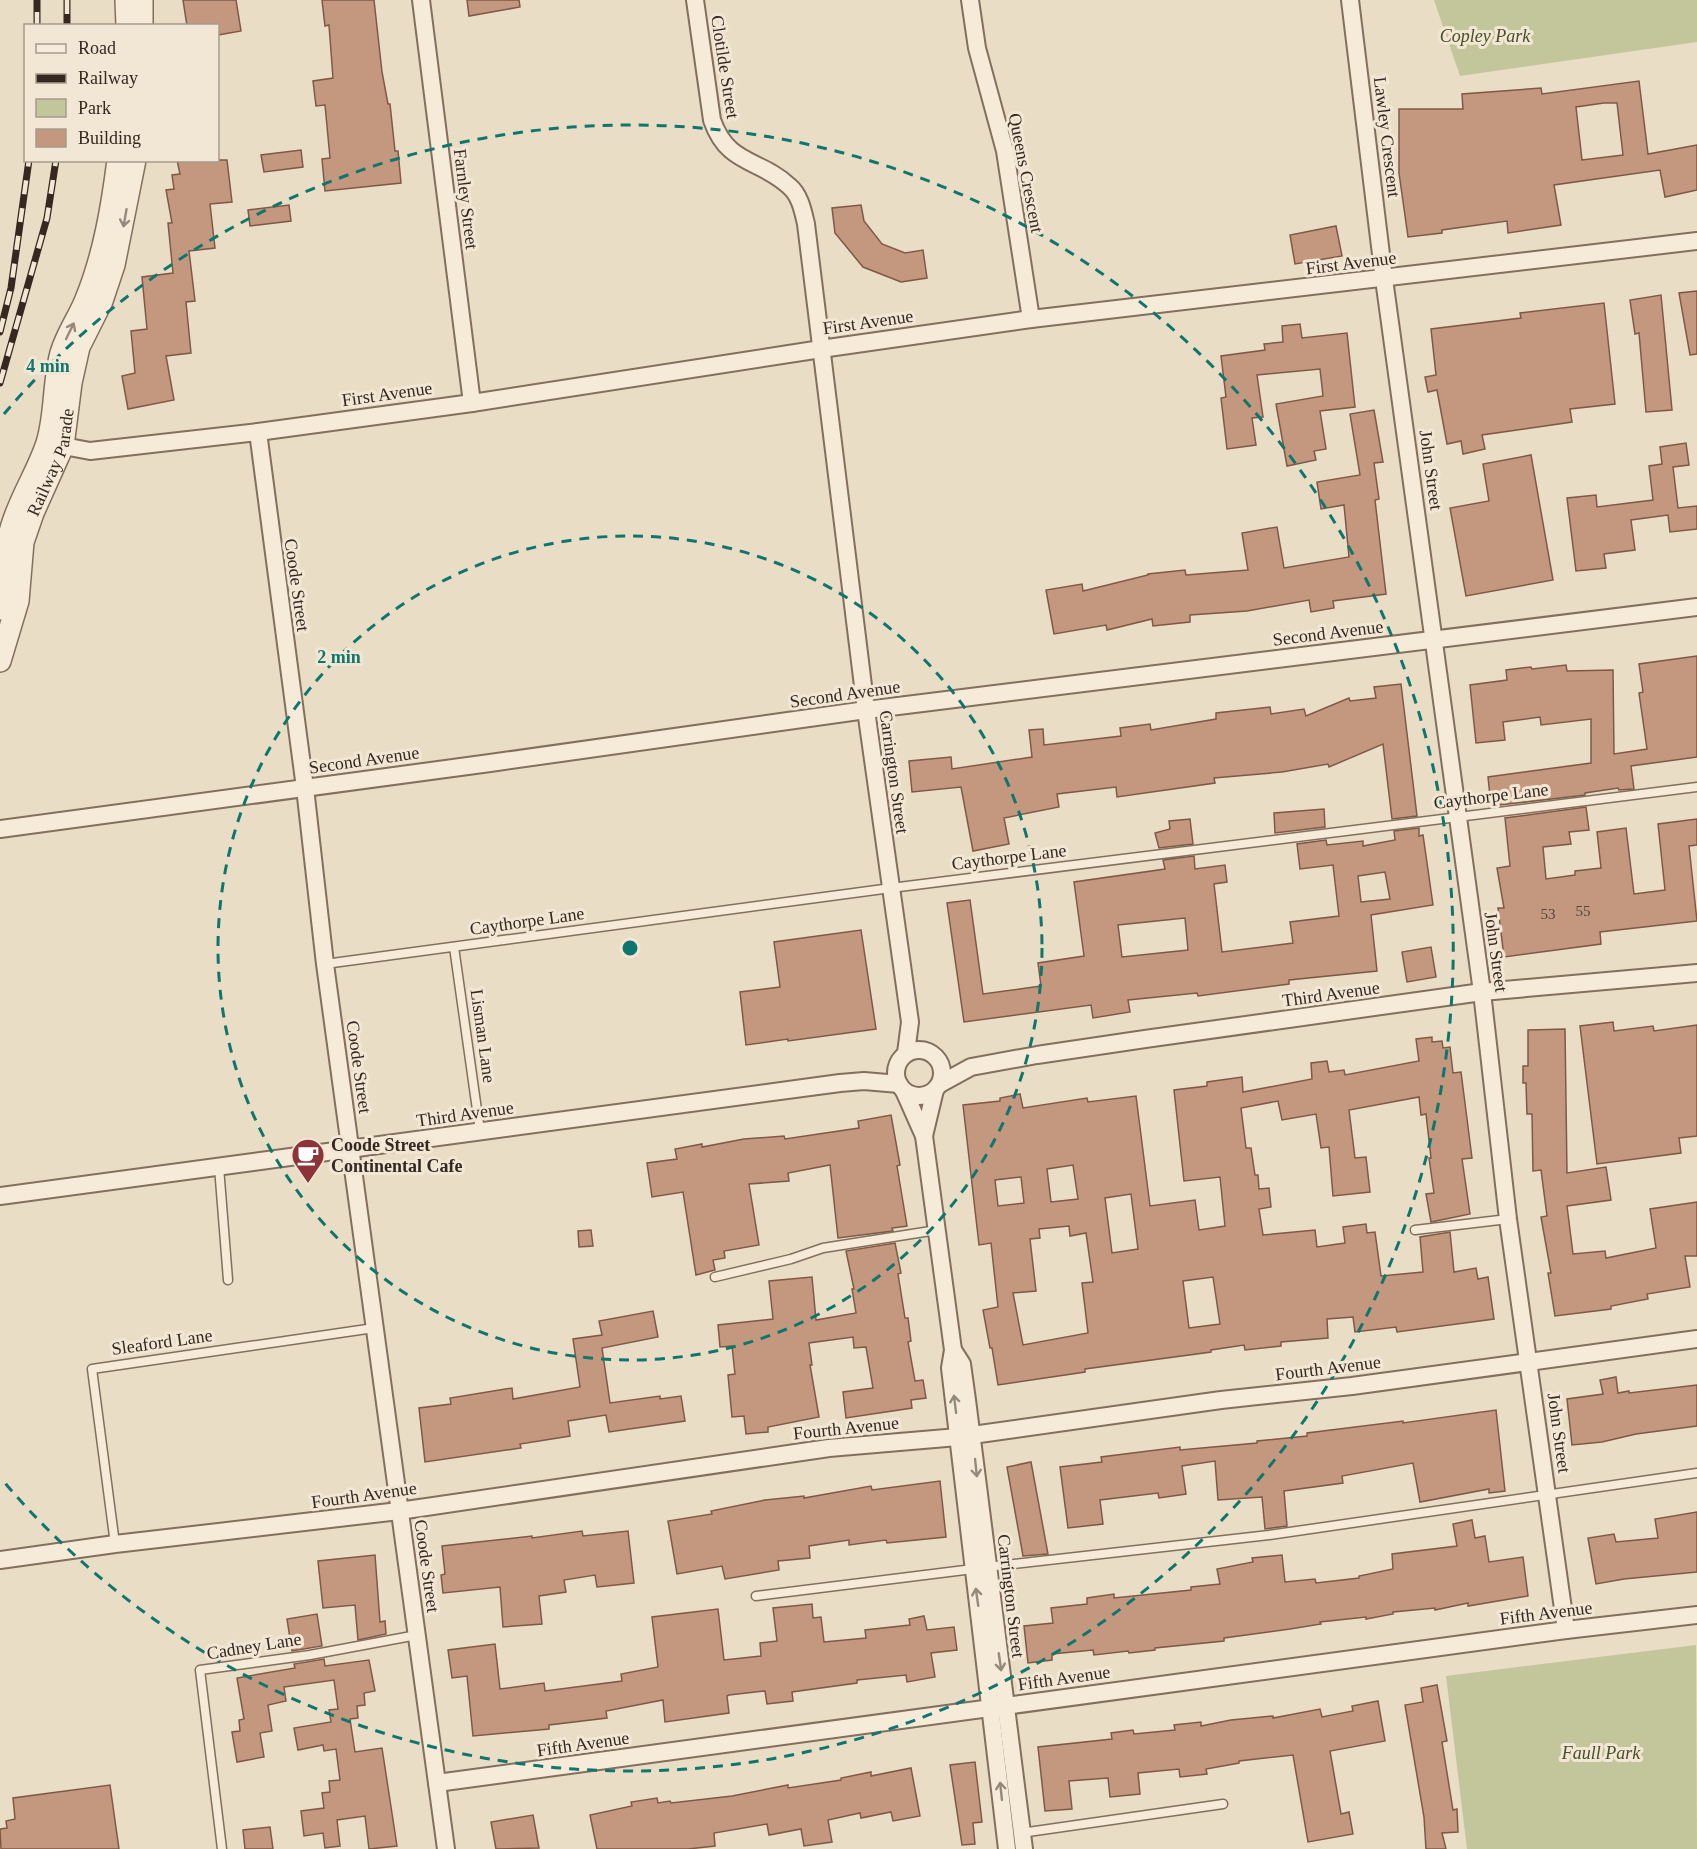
<svg xmlns="http://www.w3.org/2000/svg" width="1697" height="1849" viewBox="0 0 1697 1849" font-family="'Times New Roman',serif">
  <style>
    .green { fill: #c3c69b }
    .building { fill: #c3987f; stroke: #7f5946; stroke-width: 1.5; fill-rule: evenodd }
    .lines { fill: none; stroke-linecap: round; stroke-linejoin: round }
    .service-casing { stroke: #826f5d; stroke-width: 11 }
    .minor-casing { stroke: #826f5d; stroke-width: 20 }
    .tertiary-casing { stroke: #826f5d; stroke-width: 24 }
    .service { stroke: #f5ebd8; stroke-width: 8 }
    .minor { stroke: #f5ebd8; stroke-width: 16 }
    .tertiary { stroke: #f5ebd8; stroke-width: 21 }
    .rail-casing { stroke: #342820; stroke-width: 7 }
    .rail { stroke: #f2e7d4; stroke-width: 4.5; stroke-dasharray: 14; stroke-linecap: butt }
    .oneway { stroke: #948a7c }
    .ring { fill: none; stroke: #0f766e; stroke-width: 3; stroke-dasharray: 10 8 }
    .labels { text-anchor: middle; dominant-baseline: central; stroke-width: 6; stroke-linejoin: round; paint-order: stroke }
    .number-label { font-size: 15px; fill: #584438 }
    .park-label { font-size: 18px; font-style: italic; fill: #474e28; stroke: #f2e7d4 }
    .street-label { font-size: 18px; fill: #342820; stroke: #f2e7d4 }
    .poi-label { font-size: 18px; font-weight: bold; fill: #342820; stroke: #f2e7d4; text-anchor: start }
    .centre { fill: #0f766e; stroke: #f2e7d4; stroke-width: 3 }
    .ring-label { font-size: 18px; text-anchor: middle; font-weight: bold; fill: #0f766e; stroke: #f2e7d4; stroke-width: 6; stroke-linejoin: round; paint-order: stroke }
  </style>
  <rect width="100%" height="100%" fill="#e9ddc6"/>
  <!-- green -->
  <g class="green">
    <polygon points="1434,0 1697,0 1697,42 1460,76"/>
    <polygon points="1696,1645 1697,1849 1467,1849 1446,1676"/>
  </g>
  <!-- building -->
  <g class="building">
    <polygon points="183,0 236,0 241,31 218,35 218,26 187,26"/>
    <polygon points="322,0 374,0 382,72 388,104 390,104 395,151 398,151 401,183 325,191 322,159 330,158 325,105 316,106 313,81 333,78 329,25 325,26"/>
    <polygon points="467,0 519,0 520,7 469,16"/>
    <path d="M1639 81 1648 154 1697 145V190L1665 197 1660 170 1554 185 1561 225 1508 233 1507 221 1442 230V233L1408 237 1399 173V109H1463L1462 94 1541 88 1542 94ZM1604 103H1617L1623 155 1582 160 1576 107Z"/>
    <polygon points="301,150 303,167 264,172 261,155"/>
    <polygon points="177,160 227,160 232,202 210,204 215,248 189,251 195,301 186,302 191,353 166,356 174,400 128,409 122,376 135,373 131,331 147,329 142,277 173,273 168,223 172,223 166,190 174,189 172,175 180,174"/>
    <polygon points="289,205 291,221 250,226 248,210"/>
    <polygon points="861,205 864,221 882,244 905,253 923,250 927,278 901,282 863,267 835,233 832,208"/>
    <polygon points="1336,226 1342,256 1295,264 1290,235"/>
    <polygon points="1697,291 1697,354 1690,355 1679,293"/>
    <polygon points="1661,295 1672,410 1646,412 1639,333 1635,334 1630,300"/>
    <polygon points="1604,303 1615,404 1570,409 1572,422 1482,435 1485,449 1463,454 1461,441 1447,444 1437,390 1428,392 1425,377 1436,375 1431,329 1521,318 1520,313"/>
    <polygon points="1300,324 1302,338 1347,333 1355,407 1320,411 1326,449 1314,451 1316,460 1287,466 1276,404 1323,396 1320,369 1257,375 1263,417 1252,418 1256,445 1227,449 1221,398 1226,397 1221,356 1265,350 1264,344 1283,342 1282,326"/>
    <polygon points="1374,410 1383,462 1374,463 1379,499 1375,500 1386,594 1333,601 1334,608 1311,612 1309,600 1247,611 1190,615 1190,622 1153,626 1152,619 1107,630 1106,625 1054,634 1046,590 1082,584 1083,591 1148,575 1148,574 1185,570 1186,575 1248,570 1242,533 1277,527 1284,568 1349,557 1344,505 1321,509 1317,482 1360,475 1350,414"/>
    <polygon points="1686,443 1689,465 1673,467 1678,508 1697,506 1697,529 1670,532 1668,515 1631,520 1635,550 1604,554 1606,568 1576,571 1567,498 1596,495 1597,507 1653,500 1649,466 1662,464 1660,447"/>
    <polygon points="1531,455 1553,580 1466,596 1450,508 1489,501 1483,464"/>
    <polygon points="1697,656 1697,757 1631,766 1634,789 1619,790 1618,788 1585,793 1585,795 1491,806 1488,777 1591,763 1591,719 1541,725 1540,717 1503,722 1505,740 1476,743 1470,685 1507,680 1506,670 1531,667 1532,669 1566,665 1567,671 1613,670 1614,754 1647,749 1639,693 1643,692 1639,664"/>
    <polygon points="1401,684 1417,816 1392,819 1383,744 1329,767 1328,764 1282,772 1214,778 1215,783 1117,797 1116,787 1057,794 1059,807 1004,818 1009,844 973,851 961,787 912,792 909,761 951,757 952,769 1032,757 1029,730 1043,729 1044,745 1121,736 1120,728 1150,724 1151,730 1216,719 1216,713 1270,707 1271,714 1304,709 1306,716 1349,698 1350,701 1376,698 1374,687"/>
    <polygon points="1586,807 1589,830 1569,832 1571,844 1543,847 1546,879 1575,875 1575,871 1601,868 1597,832 1626,828 1634,894 1665,890 1658,824 1697,819 1697,845 1689,846 1697,921 1600,932 1601,944 1504,957 1498,908 1504,908 1497,868 1510,866 1505,818"/>
    <polygon points="1324,809 1325,827 1275,833 1274,813"/>
    <polygon points="1190,819 1193,844 1159,848 1155,833 1170,829 1169,821"/>
    <path d="M1419 828V836L1423 835 1433 905 1371 915 1377 971 1289 980V984L1198 996 1197 993 1128 1000 1130 1012 1093 1018 1091 1005 964 1022 947 903 970 900 983 994 1041 986 1038 963 1084 956 1074 882 1165 869 1163 860 1194 856 1195 869 1225 865 1227 882 1214 884 1222 952 1293 943 1290 922 1339 916 1333 865 1300 869 1297 844 1326 840 1327 845 1363 841V846L1395 840 1394 831ZM1385 872 1390 899 1361 902 1358 876ZM1185 918 1188 950 1122 957 1118 925Z"/>
    <polygon points="861,930 876,1029 788,1041 788,1039 746,1045 740,992 780,987 774,942"/>
    <polygon points="1431,947 1436,977 1407,982 1402,952"/>
    <polygon points="1613,1022 1614,1031 1653,1026 1654,1031 1697,1025 1697,1136 1679,1138 1681,1153 1597,1164 1580,1026"/>
    <polygon points="1565,1029 1567,1173 1606,1167 1611,1200 1567,1206 1573,1254 1605,1251 1606,1258 1656,1248 1650,1209 1697,1202 1697,1256 1685,1256 1690,1287 1647,1294 1648,1299 1611,1306 1611,1309 1555,1316 1548,1273 1551,1273 1541,1217 1547,1216 1541,1170 1533,1171 1532,1114 1527,1114 1526,1083 1523,1083 1523,1066 1528,1066 1528,1030"/>
    <path d="M1432 1037V1042L1442 1041 1443 1048 1450 1047 1453 1073 1461 1072 1472 1158 1462 1159 1470 1214 1431 1222 1426 1194 1434 1193 1429 1158H1431L1426 1114 1421 1115 1419 1097 1349 1110 1355 1158 1366 1157 1370 1192 1333 1196 1329 1147 1321 1148 1316 1114 1282 1120 1278 1101 1241 1108 1246 1148H1251L1255 1175H1258L1259 1189 1269 1188 1271 1207 1259 1209 1263 1235 1315 1230 1317 1247 1345 1243 1343 1227 1366 1224 1367 1233 1375 1232 1381 1276 1423 1272 1420 1237 1450 1232 1454 1272 1476 1268 1478 1279 1488 1277 1494 1319 1397 1332 1396 1327 1355 1332 1353 1317 1327 1319 1328 1338 1281 1342V1346L1245 1350 1244 1345 1211 1350V1352L1085 1369V1372L998 1385 992 1348H990L983 1310 998 1307 991 1243 979 1245 963 1105 1000 1101V1098L1020 1094 1023 1108 1087 1098 1088 1102 1136 1096 1150 1206 1195 1200 1199 1230 1225 1226 1220 1177 1184 1181 1174 1090 1207 1086V1082L1242 1077 1243 1092 1312 1079 1311 1063 1327 1061 1329 1072 1344 1070 1345 1075 1419 1061 1416 1039ZM1073 1165 1078 1199 1051 1202 1047 1169ZM1021 1177 1024 1203 998 1206 995 1180ZM1131 1194 1138 1249 1112 1253 1105 1198ZM1069 1226 1070 1236 1086 1233 1093 1282 1082 1283 1088 1333 1023 1345 1013 1293 1036 1291 1030 1239 1040 1238 1039 1229ZM1213 1277 1220 1324 1189 1328 1183 1281Z"/>
    <polygon points="891,1115 900,1165 897,1166 907,1226 892,1228 893,1231 838,1238 830,1165 788,1173 789,1181 749,1184 759,1245 724,1251 725,1258 713,1260 715,1270 696,1275 683,1192 652,1197 647,1163 677,1159 675,1149 702,1144 702,1147 744,1139 784,1136 785,1139 859,1128 858,1121"/>
    <polygon points="591,1230 593,1246 579,1247 578,1231"/>
    <polygon points="895,1243 901,1273 898,1274 905,1318 908,1318 911,1341 908,1342 915,1381 923,1380 926,1398 911,1400 912,1408 846,1418 843,1392 873,1388 866,1347 854,1348 853,1337 809,1343 812,1365 810,1365 819,1417 768,1427 768,1432 746,1434 744,1416 732,1417 728,1375 735,1374 732,1346 720,1347 718,1325 773,1319 769,1281 812,1277 816,1320 856,1313 852,1289 854,1289 846,1251"/>
    <polygon points="653,1311 658,1337 602,1348 610,1403 660,1396 660,1399 681,1396 685,1421 609,1432 606,1415 568,1421 570,1436 520,1444 521,1448 425,1462 419,1408 451,1404 450,1398 512,1388 513,1399 580,1387 573,1339 602,1335 599,1321"/>
    <polygon points="1616,1377 1618,1393 1629,1391 1629,1393 1697,1385 1697,1426 1636,1434 1602,1442 1572,1445 1567,1399 1603,1394 1600,1380"/>
    <polygon points="1496,1410 1505,1491 1489,1493 1489,1489 1420,1502 1413,1463 1342,1476 1343,1483 1284,1491 1287,1526 1265,1529 1262,1497 1218,1500 1215,1461 1182,1466 1186,1494 1159,1498 1158,1493 1100,1500 1103,1524 1068,1528 1060,1467 1102,1462 1101,1457 1180,1447 1180,1450 1257,1443 1257,1441 1307,1436 1307,1433 1403,1421 1403,1423"/>
    <polygon points="1031,1462 1048,1554 1023,1556 1007,1467"/>
    <polygon points="940,1481 946,1537 887,1543 886,1540 849,1545 849,1540 809,1546 810,1558 778,1561 779,1570 725,1579 722,1566 677,1574 668,1521 712,1514 711,1511 765,1500 804,1496 804,1498 871,1486 872,1490"/>
    <polygon points="1697,1512 1697,1572 1624,1579 1596,1584 1588,1538 1614,1534 1616,1542 1658,1538 1655,1519"/>
    <polygon points="1472,1520 1475,1538 1485,1536 1489,1562 1523,1557 1528,1596 1468,1606 1468,1603 1435,1610 1435,1608 1393,1612 1393,1614 1366,1619 1366,1617 1320,1622 1321,1624 1290,1629 1224,1638 1224,1641 1155,1648 1155,1650 1129,1653 1128,1651 1094,1655 1093,1650 1052,1654 1052,1660 1028,1663 1024,1626 1053,1623 1051,1608 1087,1604 1087,1598 1114,1594 1114,1598 1191,1590 1191,1587 1220,1584 1217,1569 1253,1562 1252,1558 1282,1555 1285,1582 1315,1579 1316,1583 1359,1578 1359,1576 1393,1569 1392,1554 1457,1546 1453,1524"/>
    <polygon points="582,1531 583,1536 628,1531 634,1583 597,1587 595,1575 564,1580 566,1592 539,1596 542,1624 503,1627 500,1587 443,1593 441,1575 445,1574 442,1546 532,1536 532,1538"/>
    <polygon points="375,1555 380,1622 385,1621 386,1634 358,1640 355,1605 323,1608 318,1561"/>
    <polygon points="812,1604 813,1618 821,1617 824,1642 866,1638 865,1630 910,1625 909,1619 924,1616 927,1630 954,1627 957,1650 931,1653 935,1677 907,1682 906,1675 857,1680 857,1683 792,1692 793,1701 767,1704 765,1691 729,1695 727,1696 729,1713 665,1722 663,1700 606,1711 607,1718 549,1725 549,1729 473,1736 467,1676 452,1678 448,1650 495,1644 500,1689 544,1683 545,1691 622,1681 621,1674 658,1667 652,1617 718,1609 724,1660 761,1656 760,1643 777,1641 773,1608"/>
    <polygon points="317,1614 322,1646 292,1651 287,1619"/>
    <polygon points="324,1659 325,1666 369,1660 375,1691 364,1693 365,1705 357,1706 358,1718 350,1719 355,1752 382,1748 397,1846 369,1849 365,1816 337,1820 340,1846 325,1848 323,1833 304,1836 301,1811 324,1808 322,1793 330,1792 329,1781 340,1780 336,1749 324,1751 323,1745 298,1750 294,1728 331,1722 329,1710 338,1709 334,1680 284,1687 286,1701 268,1705 272,1731 260,1733 264,1757 237,1762 232,1732 240,1731 239,1720 244,1719 237,1678 295,1668 294,1664"/>
    <polygon points="1437,1685 1447,1741 1442,1742 1453,1810 1457,1809 1458,1832 1442,1833 1446,1849 1426,1849 1424,1817 1405,1705 1423,1702 1421,1688"/>
    <polygon points="1378,1701 1385,1741 1330,1751 1341,1814 1349,1812 1353,1834 1308,1842 1293,1755 1239,1761 1239,1763 1206,1769 1207,1774 1180,1777 1179,1769 1138,1773 1140,1794 1110,1797 1108,1778 1069,1781 1072,1809 1045,1811 1038,1747 1112,1739 1111,1733 1133,1730 1134,1734 1175,1730 1174,1725 1201,1722 1201,1726 1231,1720 1273,1716 1273,1718 1320,1709 1322,1717 1353,1711 1352,1706"/>
    <polygon points="975,1762 982,1822 973,1823 975,1844 962,1845 950,1765"/>
    <polygon points="911,1768 920,1816 893,1821 891,1812 861,1818 860,1813 828,1820 832,1842 804,1846 801,1829 769,1835 767,1824 714,1833 715,1846 688,1849 597,1849 590,1815 632,1806 631,1802 657,1798 658,1803 670,1801 671,1803 732,1796 788,1785 788,1788 841,1780 841,1778 871,1772 871,1776"/>
    <polygon points="110,1785 119,1849 1,1849 0,1829 7,1828 6,1821 15,1819 13,1798"/>
    <polygon points="533,1815 539,1848 496,1849 491,1822"/>
    <polygon points="270,1827 273,1849 245,1849 243,1830"/>
  </g>
  <g class="lines">
    <defs>
      <g id="service">
        <polyline points="454,947 480,1131"/>
        <polyline points="325,964 891,888 1697,787"/>
        <polyline points="219,1167 228,1280"/>
        <polyline points="1415,1230 1508,1219"/>
        <polyline points="715,1277 791,1259 823,1248 937,1230"/>
        <polyline points="115,1544 92,1369 374,1328"/>
        <polyline points="987,1567 1269,1535 1697,1473"/>
        <polyline points="756,1596 973,1569"/>
        <polyline points="1021,1833 1223,1804"/>
        <polyline points="222,1849 200,1670 310,1655 417,1635"/>
      </g>
      <g id="minor">
        <polyline points="421,0 472,403"/>
        <path d="M695 0 712 120C728 166 759 158 789 186 800 195 803 211 806 224L866 710 910 1022 906 1053"/>
        <polyline points="970,0 977,48 1005,151 1031,319"/>
        <polyline points="1350,0 1384,279 1482,992 1508,1219 1566,1630"/>
        <polyline points="258,432 305,788 325,964 446,1849"/>
        <polyline points="53,444 90,451 258,432 472,403 821,349 1031,319 1697,241"/>
        <polyline points="0,829 490,763 866,710 1697,607"/>
        <circle cx="919" cy="1073" r="23"/>
        <polyline points="940,1084 971,1067 1037,1055 1145,1039 1482,992 1697,973"/>
        <polyline points="904,1091 924,1136 953,1350 950,1368 1007,1849"/>
        <polyline points="924,1136 935,1090"/>
        <polyline points="0,1196 840,1083 864,1081 899,1084"/>
        <polyline points="953,1350 962,1364 967,1400 1024,1849"/>
        <polyline points="0,1560 115,1544 399,1511 829,1448 958,1437 1221,1400 1352,1386 1697,1339"/>
        <polyline points="437,1783 1566,1630 1697,1615"/>
      </g>
      <g id="tertiary">
        <polyline points="126,0 127,26"/>
        <polyline points="142,0 142,26"/>
        <path d="M0 609C7 584 4 557 10 532 18 500 37 474 47 443 56 414 53 382 61 353 67 333 79 317 86 299 104 255 112 207 118 160"/>
        <path id="s1" d="M0 661 18 601 23 542 33 513 63 446 71 383 79 347 102 301 114 265 135 160"/>
      </g>
    </defs>
    <!-- service casing -->
    <use href="#service" class="service-casing"/>
    <!-- minor casing -->
    <use href="#minor" class="minor-casing"/>
    <!-- tertiary casing -->
    <use href="#tertiary" class="tertiary-casing"/>
    <!-- service -->
    <use href="#service" class="service"/>
    <!-- minor -->
    <use href="#minor" class="minor"/>
    <!-- tertiary -->
    <use href="#tertiary" class="tertiary"/>
    <defs>
      <g id="rail">
        <polyline points="67,0 67,26"/>
        <polyline points="37,26 37,0"/>
        <polyline points="0,332 11,288 29,160"/>
        <polyline points="0,383 47,218 56,160"/>
      </g>
    </defs>
    <!-- rail casing -->
    <use href="#rail" class="rail-casing"/>
    <!-- rail -->
    <use href="#rail" class="rail"/>
  </g>
  <!-- one-way arrows -->
  <defs><path id="oneway-shaft" d="M-6 0H5M1.5-3L5.5 0L1.5 3" fill="none" stroke-width="1.6" stroke-linecap="round" stroke-linejoin="round" transform="scale(1.5)"/></defs>
  <g class="oneway">
    <use href="#oneway-shaft" transform="translate(125 218) rotate(100)"/>
    <use href="#oneway-shaft" transform="translate(70 331) rotate(-64)"/>
    <use href="#oneway-shaft" transform="translate(955 1404) rotate(-97)"/>
    <use href="#oneway-shaft" transform="translate(976 1468) rotate(84)"/>
    <use href="#oneway-shaft" transform="translate(977 1597) rotate(-98)"/>
    <use href="#oneway-shaft" transform="translate(1000 1662) rotate(82)"/>
    <use href="#oneway-shaft" transform="translate(1001 1791) rotate(-96)"/>
  </g>
  <!-- distance rings -->
  <g class="ring">
    <circle cx="630" cy="948" r="412"/>
    <path d="M4 414A823 823 0 1 1 4 1482"/>
  </g>
  <!-- icons -->
  <defs>
    <symbol id="cafe-pin" viewBox="-11 -11 22 30"><path d="M0 17L-7.5 6A9.5 9.5 0 1 1 7.5 6Z" fill="#8b3439" stroke="#f2e7d4"/><path d="M-5.5-4.5H6V0H3Q3 3.5 0 3.5H-2.5Q-5.5 3.5-5.5 0ZM3-3.2v2h1.7v-2ZM-6 4.5H4V6H-6Z" fill="#fff"/></symbol>
  </defs>
  <g fill-rule="evenodd">
    <use href="#cafe-pin" x="289" y="1136" width="38" height="52"/>
  </g>
  <g class="labels">
    <!-- number labels -->
    <g class="number-label">
      <text x="1583" y="911">55</text>
      <text x="1548" y="914">53</text>
    </g>
    <!-- park labels -->
    <g class="park-label">
      <text x="1485" y="36">Copley Park</text>
      <text x="1601" y="1753">Faull Park</text>
    </g>
    <!-- street labels -->
    <g class="street-label">
      <text transform="translate(725 67) rotate(81)">Clotilde Street</text>
      <text transform="translate(1387 137) rotate(83)">Lawley Crescent</text>
      <text transform="translate(1026 173) rotate(79)">Queens Crescent</text>
      <text transform="translate(466 199) rotate(83)">Farnley Street</text>
      <text transform="translate(1351 263) rotate(-7)">First Avenue</text>
      <text transform="translate(868 322) rotate(-8)">First Avenue</text>
      <text transform="translate(387 394) rotate(-8)">First Avenue</text>
      <text stroke="none"><textPath href="#s1" startOffset="207">Railway Parade</textPath></text>
      <text transform="translate(1431 470) rotate(82)">John Street</text>
      <text transform="translate(297 585) rotate(82)">Coode Street</text>
      <text transform="translate(1328 633) rotate(-7)">Second Avenue</text>
      <text transform="translate(845 694) rotate(-8)">Second Avenue</text>
      <text transform="translate(364 760) rotate(-8)">Second Avenue</text>
      <text transform="translate(894 772) rotate(82)">Carrington Street</text>
      <text transform="translate(1491 796) rotate(-7)">Caythorpe Lane</text>
      <text transform="translate(1009 857) rotate(-7)">Caythorpe Lane</text>
      <text transform="translate(527 921) rotate(-8)">Caythorpe Lane</text>
      <text transform="translate(1496 952) rotate(82)">John Street</text>
      <text transform="translate(1331 994) rotate(-8)">Third Avenue</text>
      <text transform="translate(483 1036) rotate(82)">Lisman Lane</text>
      <text transform="translate(359 1067) rotate(82)">Coode Street</text>
      <text transform="translate(465 1114) rotate(-8)">Third Avenue</text>
      <text transform="translate(162 1342) rotate(-8)">Sleaford Lane</text>
      <text transform="translate(1328 1368) rotate(-7)">Fourth Avenue</text>
      <text transform="translate(846 1428) rotate(-6)">Fourth Avenue</text>
      <text transform="translate(1559 1433) rotate(82)">John Street</text>
      <text transform="translate(364 1495) rotate(-8)">Fourth Avenue</text>
      <text transform="translate(427 1566) rotate(82)">Coode Street</text>
      <text transform="translate(1011 1596) rotate(83)">Carrington Street</text>
      <text transform="translate(1546 1613) rotate(-7)">Fifth Avenue</text>
      <text transform="translate(254 1646) rotate(-9)">Cadney Lane</text>
      <text transform="translate(1064 1678) rotate(-8)">Fifth Avenue</text>
      <text transform="translate(583 1744) rotate(-8)">Fifth Avenue</text>
    </g>
    <!-- poi labels -->
    <g class="poi-label">
      <text x="331" y="1145">Coode Street<tspan x="331" dy="21">Continental Cafe</tspan></text>
    </g>
  </g>
  <circle cx="630" cy="948" r="9" class="centre"/>
  <g class="ring-label">
    <text x="48" y="372">4 min</text>
    <text x="339" y="663">2 min</text>
  </g>
  <!-- legend -->
  <rect x="24" y="24" width="195" height="138" fill="#f2e7d4" stroke="#a69b8c" stroke-width="1.5"/>
  <rect x="36" y="44" width="30" height="9" fill="#f5ebd8" stroke="#a69b8c" stroke-width="1.5"/>
  <text x="78" y="54" font-size="18" fill="#342820">Road</text>
  <rect x="36" y="74" width="30" height="9" fill="#342820" stroke="#a69b8c" stroke-width="1.5"/>
  <text x="78" y="84" font-size="18" fill="#342820">Railway</text>
  <rect x="36" y="99" width="30" height="18" fill="#c3c69b" stroke="#a69b8c" stroke-width="1.5"/>
  <text x="78" y="114" font-size="18" fill="#342820">Park</text>
  <rect x="36" y="129" width="30" height="18" fill="#c3987f" stroke="#a69b8c" stroke-width="1.5"/>
  <text x="78" y="144" font-size="18" fill="#342820">Building</text>
</svg>
